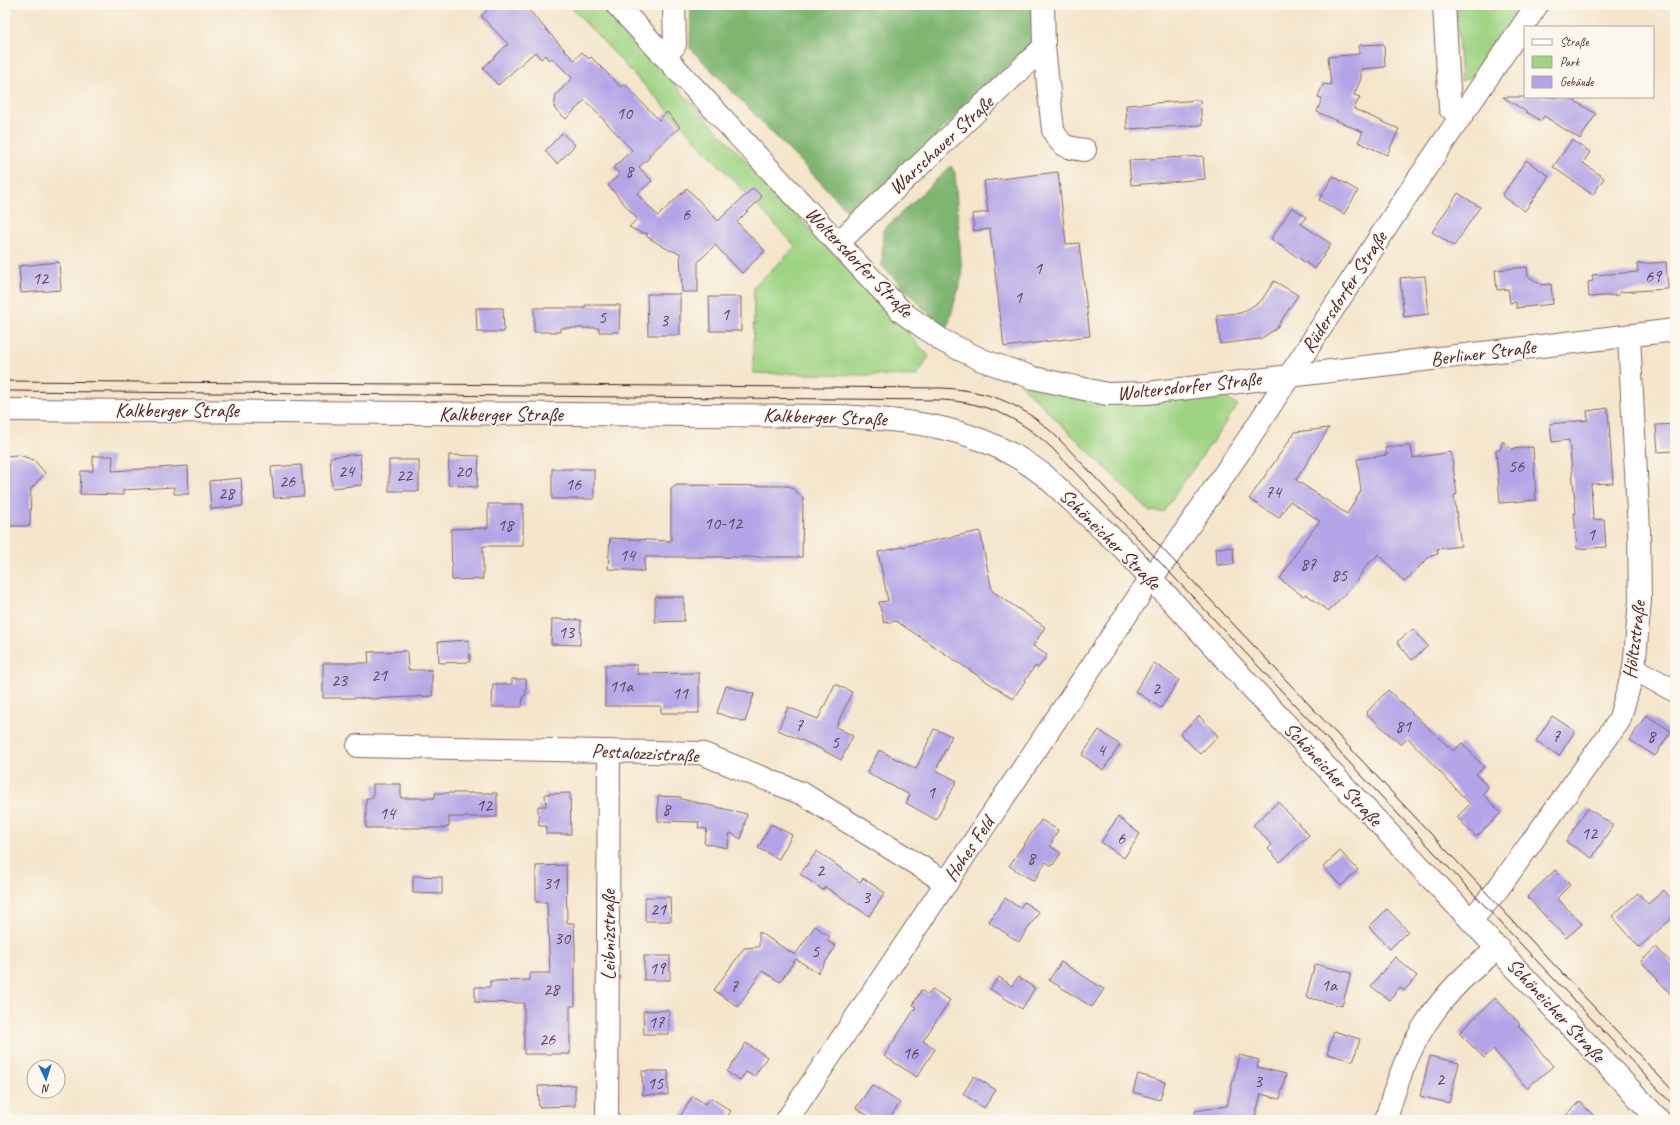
<svg xmlns="http://www.w3.org/2000/svg" width="1680" height="1125" viewBox="0 0 1680 1125" font-family="Caveat,sans-serif">
  <style>
    .green { fill: #9ed383; stroke: #747957 }
    .forest { fill: #7eb571; stroke: #646a4e }
    .building { fill: #b2a4e6 }
    .lines { fill: none; stroke-linecap: round; stroke-linejoin: round }
    .minor-casing { stroke: #866463; stroke-width: 24 }
    .major-casing { stroke: #866463; stroke-width: 24 }
    .minor { stroke: #fff; stroke-width: 22 }
    .major { stroke: #fff; stroke-width: 22 }
    .tram { stroke: #4a1f2b; stroke-width: 1 }
    .labels { text-anchor: middle; dominant-baseline: central; stroke-width: 3.5; stroke-linejoin: round; paint-order: stroke }
    .number-label { font-size: 18px; fill: #64405a }
    .street-label { font-size: 20px; fill: #4a1f2b; stroke: #fbf7ec }
  </style>
  <rect width="100%" height="100%" fill="#fbf7ec"/>
  <filter id="ink" filterUnits="userSpaceOnUse"><feTurbulence type="fractalNoise" baseFrequency=".025" numOctaves="2"/><feDisplacementMap in="SourceGraphic" scale="8" xChannelSelector="R" yChannelSelector="G"/><feConvolveMatrix kernelMatrix="1 2 1 2 8 2 1 2 1" color-interpolation-filters="sRGB"/></filter>
  <filter id="wash" filterUnits="userSpaceOnUse"><feTurbulence type="fractalNoise" baseFrequency=".012" numOctaves="4" result="noise"/><feDisplacementMap in="SourceGraphic" scale="16" xChannelSelector="R" yChannelSelector="G"/><feGaussianBlur stdDeviation="0.9" result="paint"/><feColorMatrix in="noise" values="0 0 0 0 0 0 0 0 0 0 0 0 0 0 0 0 0 1.4 0 .05"/><feComposite in="paint" operator="in"/></filter>
  <g filter="url(#wash)">
    <rect width="100%" height="100%" fill="#f4e5cb"/>
    <!-- green -->
    <g class="green">
      <polygon points="569,5 600,5 929,356 917,376 753,373 754,286 796,247"/>
      <polygon points="1456,5 1520,5 1473,76 1461,81"/>
      <polygon points="1019,383 1215,392 1238,405 1163,512 1149,511"/>
    </g>
    <!-- forest -->
    <g class="forest">
      <polygon points="691,5 1037,5 1038,27 1029,47 861,207 848,211 690,48"/>
      <polygon points="951,166 955,173 962,276 947,329 932,317 882,266 883,230"/>
    </g>
    <g id="blocks">
      <!-- building -->
      <g class="building">
        <polygon points="492,5 524,5 574,60 582,52 589,59 591,57 621,87 624,84 659,120 667,112 680,127 649,155 650,157 639,167 652,181 637,194 658,216 687,188 718,221 753,188 762,197 737,222 765,251 742,273 715,245 698,262 698,292 682,292 680,253 669,250 647,237 647,233 641,233 629,227 637,219 608,185 620,174 613,168 632,150 585,100 566,119 554,108 556,95 572,78 552,58 549,60 545,55 541,59 535,52 498,85 483,68 508,44 481,16"/>
        <polygon points="1384,44 1385,67 1361,69 1361,79 1354,95 1360,97 1354,109 1399,129 1387,155 1358,142 1363,132 1317,112 1322,98 1318,97 1323,84 1331,85 1328,57 1359,54 1359,46 1360,45"/>
        <polygon points="1503,97 1568,97 1596,114 1580,139 1544,116 1541,121"/>
        <polygon points="1200,100 1202,125 1127,129 1126,105"/>
        <polygon points="562,133 575,145 557,164 545,151"/>
        <polygon points="1572,140 1590,152 1583,163 1604,178 1593,195 1553,167"/>
        <polygon points="1203,156 1205,179 1131,185 1129,160"/>
        <polygon points="1526,160 1549,176 1525,211 1502,196"/>
        <polygon points="1058,172 1066,244 1079,243 1090,336 1004,347 990,229 974,231 972,214 988,212 984,181"/>
        <polygon points="1333,176 1358,191 1344,214 1319,200"/>
        <polygon points="1458,193 1480,207 1454,246 1432,232"/>
        <polygon points="1292,207 1306,217 1301,224 1331,244 1315,269 1271,239"/>
        <polygon points="59,262 61,290 21,293 19,266"/>
        <polygon points="1666,262 1668,289 1619,292 1619,295 1589,297 1588,282 1593,281 1592,275 1638,272 1637,264"/>
        <polygon points="1527,267 1528,276 1541,285 1551,284 1553,304 1516,308 1516,302 1510,303 1508,289 1497,290 1495,270"/>
        <polygon points="1425,276 1429,314 1404,317 1400,278"/>
        <polygon points="1274,281 1298,295 1276,329 1260,339 1220,344 1217,315 1241,313 1261,301"/>
        <polygon points="647,294 680,294 680,335 648,335"/>
        <polygon points="709,297 741,297 741,331 710,331"/>
        <polygon points="585,305 620,305 619,332 599,332 599,328 560,328 560,332 534,332 534,308 585,308"/>
        <polygon points="476,308 503,308 504,332 477,332"/>
        <polygon points="1608,408 1613,483 1591,484 1593,520 1604,519 1606,547 1577,549 1574,513 1576,513 1569,440 1552,442 1550,424 1588,420 1587,411"/>
        <polygon points="1675,424 1675,451 1658,452 1656,425"/>
        <polygon points="1329,428 1296,480 1347,514 1361,491 1357,459 1387,455 1385,448 1405,446 1411,446 1413,458 1451,452 1457,494 1454,496 1461,546 1437,549 1438,554 1431,555 1404,582 1379,554 1366,566 1355,583 1329,611 1306,594 1303,596 1280,579 1301,545 1320,521 1290,501 1279,518 1249,499 1295,432"/>
        <polygon points="1503,441 1511,449 1533,447 1536,500 1500,503 1496,450 1500,450"/>
        <polygon points="360,454 362,485 332,488 330,457"/>
        <polygon points="19,455 34,460 45,473 31,489 30,526 5,526 5,456"/>
        <polygon points="449,455 479,456 477,487 448,485"/>
        <polygon points="93,456 113,456 112,471 188,466 189,494 174,494 174,487 123,490 123,495 80,494 81,471 93,471"/>
        <rect x="389" y="460" width="30" height="31"/>
        <polygon points="301,465 304,496 274,498 271,467"/>
        <rect x="552" y="469" width="42" height="30"/>
        <polygon points="241,478 243,506 211,509 209,481"/>
        <polygon points="677,485 790,486 803,498 802,557 645,557 644,571 608,569 610,538 671,541 671,489"/>
        <polygon points="488,504 523,504 523,546 483,546 483,579 452,580 451,529 488,528"/>
        <polygon points="980,531 992,591 1045,627 1033,646 1047,655 1038,668 1035,666 1013,699 896,621 884,623 879,602 888,601 878,552"/>
        <polygon points="1233,547 1234,564 1217,565 1216,548"/>
        <polygon points="655,597 684,597 684,621 655,622"/>
        <polygon points="552,619 581,620 580,645 551,644"/>
        <polygon points="1413,629 1428,646 1412,660 1397,642"/>
        <polygon points="469,640 470,662 439,663 438,642"/>
        <polygon points="407,651 408,670 432,670 432,696 370,699 370,698 323,698 323,663 369,663 368,652"/>
        <polygon points="1154,663 1179,680 1161,708 1135,691"/>
        <polygon points="605,665 637,665 637,674 699,673 699,713 661,713 661,706 605,706"/>
        <polygon points="512,679 526,679 526,695 523,696 522,707 492,707 493,684 512,684"/>
        <polygon points="835,684 852,692 836,727 853,736 841,760 815,746 778,730 788,707 818,719"/>
        <polygon points="726,686 754,694 745,722 717,713"/>
        <polygon points="1388,690 1453,751 1462,743 1484,767 1476,774 1488,787 1483,794 1501,813 1476,837 1457,817 1470,804 1408,738 1401,745 1366,713"/>
        <polygon points="1646,715 1671,731 1655,756 1630,740"/>
        <polygon points="1199,716 1218,736 1200,754 1180,734"/>
        <polygon points="1552,716 1575,731 1559,756 1536,741"/>
        <polygon points="934,729 952,736 936,770 957,781 936,820 906,803 910,795 867,773 879,750 916,769"/>
        <polygon points="1099,730 1120,745 1103,770 1082,755"/>
        <polygon points="373,784 401,784 401,798 435,798 435,793 497,793 497,817 449,817 449,826 444,828 366,828 366,798 373,798"/>
        <polygon points="570,793 571,834 546,834 546,826 539,826 538,806 546,806 545,794"/>
        <polygon points="658,796 681,797 681,799 747,814 741,839 730,833 727,848 704,843 707,829 698,828 699,822 658,821"/>
        <polygon points="1278,802 1309,835 1280,862 1268,849 1272,845 1253,825"/>
        <polygon points="1587,808 1613,825 1592,858 1566,842"/>
        <polygon points="1118,817 1140,834 1124,858 1101,842"/>
        <polygon points="1041,820 1058,830 1050,846 1061,853 1052,866 1046,862 1034,881 1009,866"/>
        <polygon points="771,824 792,835 779,859 758,848"/>
        <polygon points="817,851 860,882 863,878 885,893 869,916 825,887 823,890 800,874"/>
        <polygon points="1340,851 1358,870 1341,886 1323,867"/>
        <polygon points="566,865 567,923 574,923 575,947 575,1006 570,1006 570,1054 524,1054 524,1003 475,1002 475,987 490,987 490,981 530,980 530,973 550,973 547,902 536,902 536,866"/>
        <polygon points="1555,870 1570,885 1557,898 1582,924 1566,938 1527,897"/>
        <polygon points="413,876 442,877 442,894 413,893"/>
        <polygon points="1664,890 1675,903 1675,916 1639,947 1612,916 1638,893 1648,904"/>
        <polygon points="645,897 670,897 671,921 645,921"/>
        <polygon points="1005,898 1020,908 1024,902 1039,912 1019,942 989,922"/>
        <polygon points="1387,909 1408,931 1390,949 1369,927"/>
        <polygon points="815,926 830,937 827,941 836,946 818,973 796,959 780,982 762,971 738,1007 714,990 744,948 759,947 759,932 795,955"/>
        <polygon points="1656,947 1675,967 1675,999 1641,961"/>
        <rect x="644" y="956" width="26" height="24"/>
        <polygon points="1395,957 1417,976 1404,991 1400,987 1389,1000 1371,986"/>
        <polygon points="1061,962 1104,989 1092,1007 1049,980"/>
        <polygon points="1315,964 1351,973 1342,1006 1306,997"/>
        <polygon points="999,977 1012,986 1018,977 1035,988 1022,1009 990,989"/>
        <polygon points="932,989 950,1000 923,1041 935,1049 917,1077 884,1056 916,1007 913,1005 921,990 928,995"/>
        <polygon points="1495,998 1520,1024 1518,1025 1553,1066 1527,1088 1493,1049 1484,1058 1459,1033"/>
        <polygon points="669,1010 669,1034 644,1034 643,1011"/>
        <polygon points="1334,1031 1360,1039 1353,1061 1327,1054"/>
        <polygon points="746,1043 767,1057 754,1077 746,1072 740,1080 727,1072"/>
        <polygon points="1239,1055 1259,1060 1257,1067 1286,1074 1280,1099 1261,1094 1254,1120 1195,1120 1195,1111 1227,1106"/>
        <polygon points="1430,1056 1459,1063 1449,1103 1420,1096"/>
        <polygon points="642,1071 668,1071 668,1095 643,1095"/>
        <polygon points="1138,1074 1165,1082 1160,1100 1133,1092"/>
        <polygon points="974,1076 996,1090 984,1108 963,1094"/>
        <polygon points="575,1085 575,1106 539,1107 538,1086"/>
        <polygon points="872,1085 900,1103 888,1120 875,1120 856,1108"/>
        <polygon points="693,1096 705,1104 711,1098 731,1111 727,1117 732,1120 678,1120"/>
        <polygon points="1580,1102 1598,1120 1561,1120"/>
      </g>
    </g>
  </g>
  <g filter="url(#ink)">
    <use href="#blocks" fill-opacity="0" stroke="#866463" stroke-width="1"/>
    <g class="lines">
      <defs>
        <g id="minor">
          <polyline points="617,5 902,312 943,341 982,360 1034,378 1107,394 1147,393 1675,330"/>
          <polyline points="1444,5 1450,108 1461,115"/>
          <path d="M1044 47 1053 130C1061 147 1067 148 1085 150"/>
          <polyline points="665,56 675,45 674,5"/>
          <polyline points="838,243 1044,47 1043,5"/>
          <polyline points="1634,669 1675,691"/>
          <polyline points="358,746 701,753 803,794 947,883"/>
          <polyline points="1472,919 1497,890 1619,721 1634,669 1640,600 1639,531 1629,336"/>
          <polyline points="607,1120 609,751"/>
          <polyline points="787,1120 1151,578 1169,555 1251,435 1406,197 1537,5"/>
          <path d="M1386 1120C1406 1044 1435 995 1499 948"/>
        </g>
        <path id="major" d="M5 410 838 416C914 420 982 427 1045 476L1124 549 1278 716 1659 1120"/>
      </defs>
      <!-- minor casing -->
      <use href="#minor" class="minor-casing"/>
      <!-- major casing -->
      <use href="#major" class="major-casing"/>
      <!-- minor -->
      <use href="#minor" class="minor"/>
      <!-- major -->
      <use href="#major" class="major"/>
      <!-- tram -->
      <g class="tram">
        <path d="M5 381 943 388C992 391 1025 405 1060 440L1675 1093"/>
        <path d="M5 391 942 400C988 403 1018 417 1052 448L1675 1107"/>
      </g>
    </g>
  </g>
  <g class="labels">
    <!-- number labels -->
    <g class="number-label">
      <text x="624" y="113">10</text>
      <text x="629" y="171">8</text>
      <text x="686" y="214">6</text>
      <text x="1038" y="268">1</text>
      <text x="1653" y="276">69</text>
      <text x="40" y="278">12</text>
      <text x="1018" y="297">1</text>
      <text x="725" y="314">1</text>
      <text x="602" y="317">5</text>
      <text x="664" y="320">3</text>
      <text x="1516" y="466">56</text>
      <text x="346" y="471">24</text>
      <text x="463" y="471">20</text>
      <text x="404" y="475">22</text>
      <text x="287" y="481">26</text>
      <text x="573" y="484">16</text>
      <text x="1273" y="492">74</text>
      <text x="226" y="493">28</text>
      <text x="723" y="523">10-12</text>
      <text x="505" y="525">18</text>
      <text x="1591" y="534">1</text>
      <text x="627" y="555">14</text>
      <text x="1308" y="564">87</text>
      <text x="1339" y="575">85</text>
      <text x="566" y="632">13</text>
      <text x="379" y="675">21</text>
      <text x="339" y="680">23</text>
      <text x="621" y="686">11a</text>
      <text x="1156" y="688">2</text>
      <text x="680" y="693">11</text>
      <text x="799" y="725">7</text>
      <text x="1403" y="726">81</text>
      <text x="1556" y="736">7</text>
      <text x="1651" y="736">8</text>
      <text x="835" y="742">5</text>
      <text x="1101" y="750">4</text>
      <text x="931" y="792">1</text>
      <text x="484" y="805">12</text>
      <text x="666" y="809">8</text>
      <text x="387" y="813">14</text>
      <text x="1589" y="833">12</text>
      <text x="1121" y="838">6</text>
      <text x="1031" y="858">8</text>
      <text x="820" y="870">2</text>
      <text x="551" y="883">31</text>
      <text x="866" y="897">3</text>
      <text x="658" y="909">21</text>
      <text x="562" y="938">30</text>
      <text x="815" y="951">5</text>
      <text x="657" y="968">19</text>
      <text x="1329" y="985">1a</text>
      <text x="734" y="986">7</text>
      <text x="551" y="989">28</text>
      <text x="656" y="1022">17</text>
      <text x="547" y="1039">26</text>
      <text x="910" y="1053">16</text>
      <text x="1440" y="1079">2</text>
      <text x="1258" y="1081">3</text>
      <text x="655" y="1083">15</text>
    </g>
    <!-- street labels -->
    <g class="street-label">
      <text transform="translate(941 145) rotate(-43)">Warschauer Straße</text>
      <text transform="translate(859 262) rotate(46)">Woltersdorfer Straße</text>
      <text transform="translate(1344 292) rotate(-57)">Rüdersdorfer Straße</text>
      <text transform="translate(1483 353) rotate(-7)">Berliner Straße</text>
      <text transform="translate(1189 386) rotate(-6)">Woltersdorfer Straße</text>
      <text x="177" y="410">Kalkberger Straße</text>
      <text x="501" y="414">Kalkberger Straße</text>
      <text transform="translate(825 417) rotate(2)">Kalkberger Straße</text>
      <text transform="translate(1110 539) rotate(45)">Schöneicher Straße</text>
      <text transform="translate(1634 640) rotate(-83)">Höltzstraße</text>
      <text transform="translate(645 753) rotate(3)">Pestalozzistraße</text>
      <text transform="translate(1333 774) rotate(47)">Schöneicher Straße</text>
      <text transform="translate(969 849) rotate(-56)">Hohes Feld</text>
      <text transform="translate(608 935) rotate(-90)">Leibnizstraße</text>
      <text transform="translate(1556 1010) rotate(47)">Schöneicher Straße</text>
    </g>
  </g>
  <!-- margin -->
  <rect width="1680" height="1125" fill="none" stroke="#fbf7ec" stroke-width="20"/>
  <!-- legend -->
  <rect x="1524" y="26" width="130" height="72" fill="#fbf7ec" stroke="#b4a19f"/>
  <rect x="1532" y="39" width="20" height="6" fill="#ffffff" stroke="#b4a19f"/>
  <text x="1560" y="46" font-size="12" fill="#4a1f2b">Straße</text>
  <rect x="1532" y="56" width="20" height="12" fill="#9ed383" stroke="#b4a19f"/>
  <text x="1560" y="66" font-size="12" fill="#4a1f2b">Park</text>
  <rect x="1532" y="76" width="20" height="12" fill="#b2a4e6" stroke="#b4a19f"/>
  <text x="1560" y="86" font-size="12" fill="#4a1f2b">Gebäude</text>
  <!-- north arrow -->
  <g transform="translate(46 1079) rotate(176)"><circle r="19" fill="#fbf7ec" stroke="#b4a19f"/>
  <path d="M0-3L7 15L0 10L-7 15Z" fill="#1f6fb2"/>
  <text y="-6" font-size="11" font-weight="bold" text-anchor="middle" fill="#4a1f2b">N</text>
  </g>
</svg>
